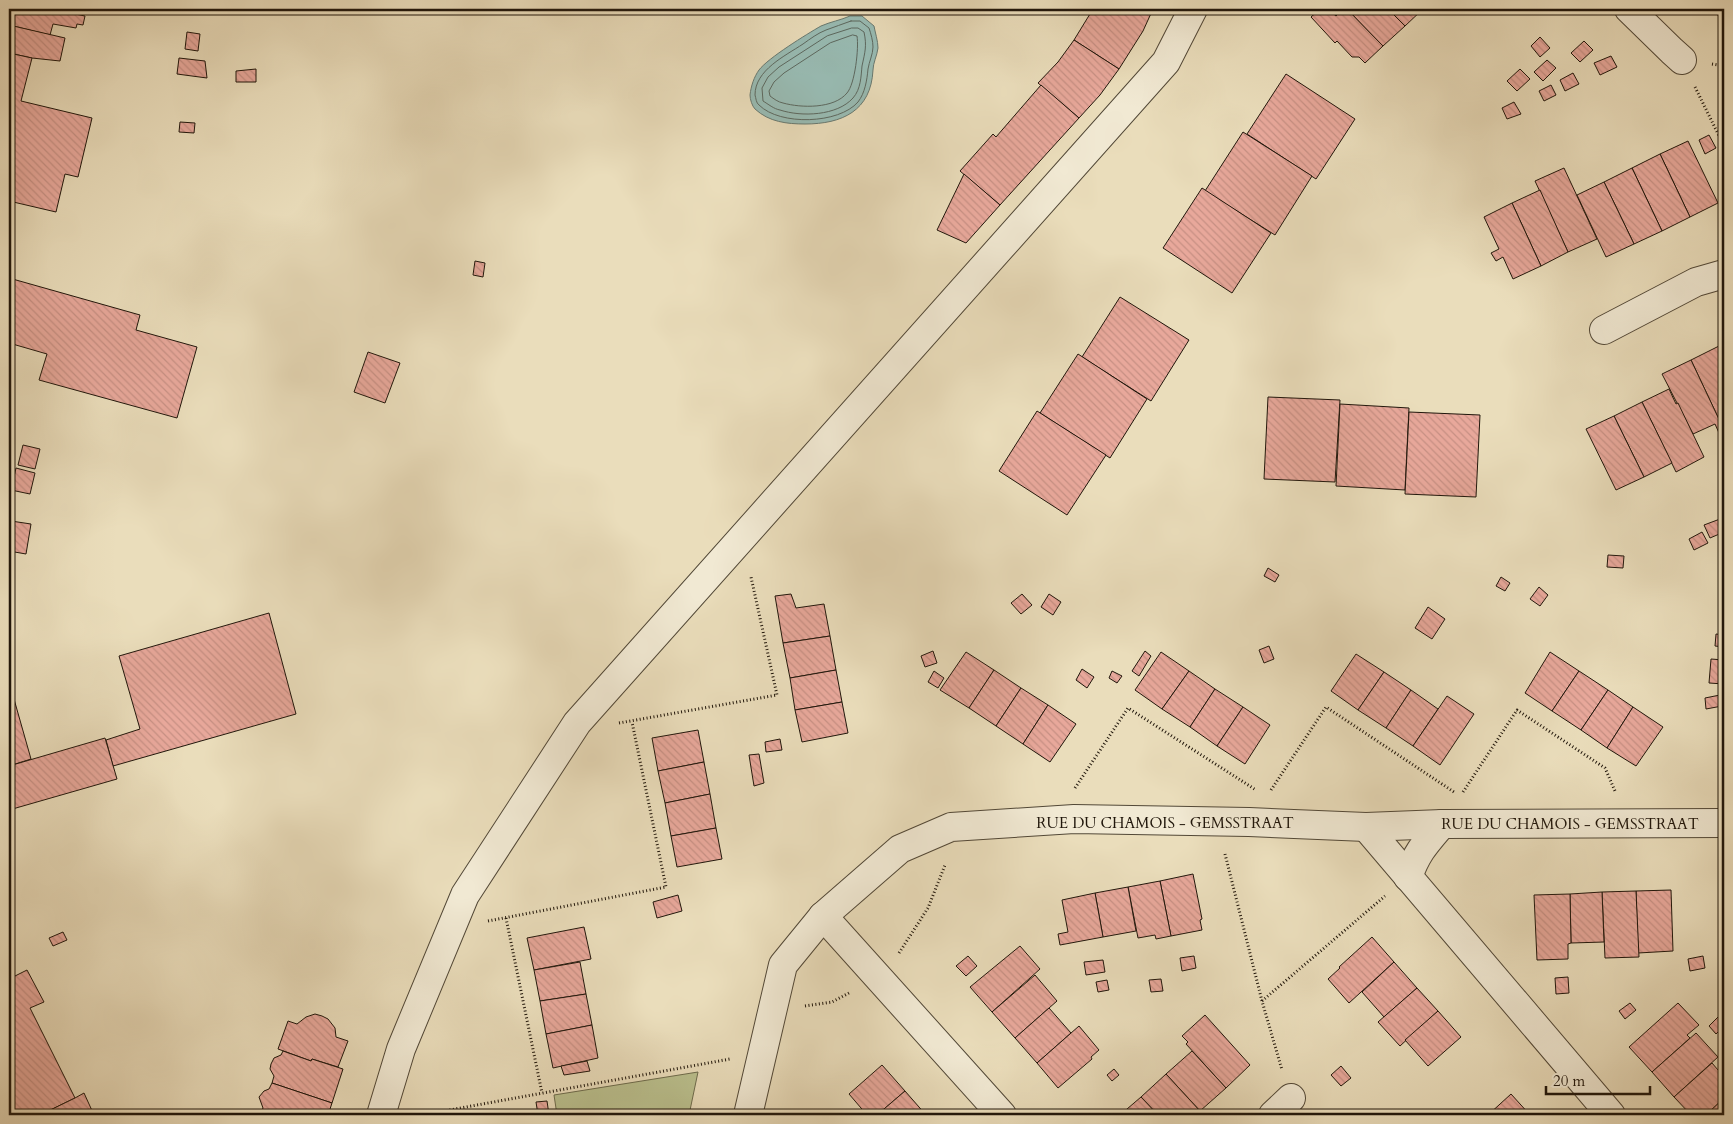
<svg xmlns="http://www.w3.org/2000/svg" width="1733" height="1124" viewBox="0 0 1733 1124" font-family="Cardo,serif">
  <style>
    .pitch { fill: #bac08e; stroke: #6d6b4c }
    .water { fill: #98bbb3; stroke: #687970 }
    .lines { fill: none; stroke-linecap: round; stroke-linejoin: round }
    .shore { stroke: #5c685f; stroke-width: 1 }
    .building { fill: url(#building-back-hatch); stroke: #20160b }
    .minor-casing { stroke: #524837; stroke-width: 30 }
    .path { stroke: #20160b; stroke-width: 3; stroke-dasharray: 1 2.5; stroke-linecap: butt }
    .minor { stroke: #f1e9d3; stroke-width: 28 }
    .labels { text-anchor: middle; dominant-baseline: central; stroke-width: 4.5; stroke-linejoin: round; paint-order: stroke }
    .street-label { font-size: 15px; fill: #20160b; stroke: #f1e9d3 }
  </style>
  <defs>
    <pattern id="building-back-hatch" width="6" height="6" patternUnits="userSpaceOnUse" patternTransform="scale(1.25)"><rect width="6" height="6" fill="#e8a89b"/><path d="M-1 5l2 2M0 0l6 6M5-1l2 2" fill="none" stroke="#c79084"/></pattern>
  </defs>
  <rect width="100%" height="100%" fill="#eaddbb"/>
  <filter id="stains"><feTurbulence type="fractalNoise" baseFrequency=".004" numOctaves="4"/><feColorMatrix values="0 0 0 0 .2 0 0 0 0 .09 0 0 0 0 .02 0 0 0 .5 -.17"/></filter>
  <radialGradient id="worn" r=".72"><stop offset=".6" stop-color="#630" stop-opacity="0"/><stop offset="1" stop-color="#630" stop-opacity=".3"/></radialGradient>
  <!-- pitch -->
  <polygon class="pitch" points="698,1072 689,1115 557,1115 554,1095"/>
  <!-- water -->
  <path class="water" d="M850 16H862L874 26C875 32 878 41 878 48 877 56 873 63 873 70 871 111 842 124 805 124 787 124 769 122 755 109 752 106 750 99 750 95 751 86 754 77 759 70 768 58 807 34 821 26 830 22 841 20 850 16Z"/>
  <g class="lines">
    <!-- shore -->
    <g class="shore">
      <path d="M851 21H860L869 28C871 34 873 41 873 47 873 54 869 62 868 69 867 80 865 93 858 102 839 124 780 126 759 105 756 103 756 98 755 95 755 70 785 56 803 44 810 39 818 33 826 30 834 27 843 24 851 21Z"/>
      <path d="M852 28H858L864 32C867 46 865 52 862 66 861 76 861 89 853 98 837 116 801 117 780 110 774 109 768 104 763 101L762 88 768 77 779 67 827 36Z"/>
      <path d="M853 35 857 36C859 48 855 84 847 93 834 109 801 108 783 103 778 102 774 99 770 96L769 91 774 82 784 73 830 43Z"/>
    </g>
  </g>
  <!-- building -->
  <g class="building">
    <polygon points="9,9 51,9 85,16 83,25 77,24 76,28 53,24 50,35 9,25"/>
    <polygon points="51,9 79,9 78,14"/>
    <polygon points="1093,9 1153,9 1143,31 1119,69 1074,40"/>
    <polygon points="1320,9 1328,9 1336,16 1342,10 1347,9 1383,46 1365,63 1359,57 1352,57 1337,41 1335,43 1311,17"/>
    <polygon points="1347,9 1388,9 1405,26 1383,46"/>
    <polygon points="1388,9 1423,9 1405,26"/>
    <polygon points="1694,9 1716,9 1715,14"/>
    <polygon points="1716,9 1724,9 1724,17 1715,14"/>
    <polygon points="9,25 65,38 60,61 32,58 9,53"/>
    <polygon points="187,32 200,34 198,51 185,49"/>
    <polygon points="1540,37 1550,48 1540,57 1531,46"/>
    <polygon points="1074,40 1119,69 1100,95 1079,118 1038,83 1058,62"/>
    <polygon points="1584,41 1593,50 1580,62 1571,53"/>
    <polygon points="9,53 32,58 21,101 92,118 78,177 65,174 56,212 9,201"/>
    <polygon points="1611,56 1617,67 1600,75 1594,63"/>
    <polygon points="179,58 205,61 207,78 177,74"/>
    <polygon points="1547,60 1556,68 1543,81 1534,72"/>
    <polygon points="256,69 256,82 236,82 236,71"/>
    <polygon points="1520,69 1530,79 1517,91 1507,81"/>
    <polygon points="1573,73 1579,84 1565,91 1560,80"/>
    <polygon points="1286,74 1355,119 1316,179 1247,134"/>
    <polygon points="1041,85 1079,118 1000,205 960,171 993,134 996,137"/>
    <polygon points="1551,85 1556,95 1544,101 1539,91"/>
    <polygon points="1514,102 1521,114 1507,119 1502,108"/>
    <polygon points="180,122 195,123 194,133 179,132"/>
    <polygon points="1243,132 1312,176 1275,235 1205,191"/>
    <polygon points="1709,135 1716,148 1705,154 1699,140"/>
    <polygon points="1688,141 1718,203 1690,217 1660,154"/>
    <polygon points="1660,154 1690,217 1662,231 1632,168"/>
    <polygon points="1564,168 1597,239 1568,252 1535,181"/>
    <polygon points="1632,168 1662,231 1634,244 1604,182"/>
    <polygon points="964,174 1000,205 966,243 937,230"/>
    <polygon points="1604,182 1634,244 1606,257 1577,195"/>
    <polygon points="1202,188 1271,233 1232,293 1163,248"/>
    <polygon points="1540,190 1568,252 1541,266 1512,203"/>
    <polygon points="1512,203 1541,266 1513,279 1503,257 1496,261 1491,253 1499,249 1484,217"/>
    <polygon points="475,261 485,263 483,277 473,275"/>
    <polygon points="9,278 140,315 136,330 197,347 177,418 39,380 47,354 9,343"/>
    <polygon points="1120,297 1189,340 1151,401 1082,357"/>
    <polygon points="1719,346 1724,358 1724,430 1691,360"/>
    <polygon points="368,352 400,363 385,403 354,392"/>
    <polygon points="1078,354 1147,399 1110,458 1040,413"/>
    <polygon points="1691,360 1724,430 1719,433 1715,424 1693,434 1662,374"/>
    <polygon points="1669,389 1676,404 1678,403 1704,457 1676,472 1642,402"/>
    <polygon points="1268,397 1340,400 1335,482 1264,479"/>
    <polygon points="1642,402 1672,463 1644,477 1614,416"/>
    <polygon points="1340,404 1409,408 1405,490 1336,486"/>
    <polygon points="1037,411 1106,455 1067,515 999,471"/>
    <polygon points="1409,412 1480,415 1476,497 1405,494"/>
    <polygon points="1614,416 1644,477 1616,490 1586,429"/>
    <polygon points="23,445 40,449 35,469 18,465"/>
    <polygon points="16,468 35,473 30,494 11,490"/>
    <polygon points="1720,519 1724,527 1724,532 1710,538 1704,525"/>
    <polygon points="11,521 31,524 26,554 9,551 9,535"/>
    <polygon points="1702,532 1708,543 1694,550 1689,539"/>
    <polygon points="1608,555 1624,556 1623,568 1607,567"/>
    <polygon points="1268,568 1279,575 1275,582 1264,576"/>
    <polygon points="1501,577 1510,583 1505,591 1496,586"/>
    <polygon points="1539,587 1548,595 1540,606 1530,599"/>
    <polygon points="791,594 796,608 824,604 830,636 783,643 775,596"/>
    <polygon points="1022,594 1032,605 1021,614 1011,603"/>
    <polygon points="1049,594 1061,602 1053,615 1041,607"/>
    <polygon points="1428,607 1445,619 1432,639 1415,628"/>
    <polygon points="269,613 296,714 113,766 106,740 140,729 119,656"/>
    <polygon points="1716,634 1724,635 1724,647 1715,646"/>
    <polygon points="830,636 836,670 790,678 783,643"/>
    <polygon points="1269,646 1274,659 1264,663 1259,650"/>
    <polygon points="933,651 937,663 925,667 921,656"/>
    <polygon points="1145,651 1151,656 1139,676 1132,671"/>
    <polygon points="966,652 994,670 969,708 940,690"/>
    <polygon points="1161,652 1189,671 1162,709 1135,690"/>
    <polygon points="1550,652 1579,671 1552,711 1525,693"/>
    <polygon points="1356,654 1384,672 1358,710 1331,691"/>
    <polygon points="1711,659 1724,660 1724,684 1709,683"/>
    <polygon points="1082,669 1094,677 1087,688 1076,680"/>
    <polygon points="836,670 842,702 795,710 790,678"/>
    <polygon points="994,670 1021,688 996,726 969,708"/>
    <polygon points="934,671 944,678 938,688 928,682"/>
    <polygon points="1112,671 1122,676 1117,683 1109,678"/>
    <polygon points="1189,671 1215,689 1190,727 1162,709"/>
    <polygon points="1579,671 1608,690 1581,730 1552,711"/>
    <polygon points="1384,672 1411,690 1386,728 1358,710"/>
    <polygon points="10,685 31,759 9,766 9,686"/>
    <polygon points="1021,688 1048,705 1023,744 996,726"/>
    <polygon points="1215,689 1243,707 1217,746 1190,727"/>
    <polygon points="1411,690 1438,709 1413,746 1386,728"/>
    <polygon points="1608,690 1633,707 1607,748 1581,730"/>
    <polygon points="1720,695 1722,706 1706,709 1705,698"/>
    <polygon points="1447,696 1474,714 1440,765 1413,746"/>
    <polygon points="842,702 848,733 802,742 795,710"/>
    <polygon points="1048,705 1076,724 1050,762 1023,744"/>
    <polygon points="1243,707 1270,725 1245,764 1217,746"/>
    <polygon points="1633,707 1663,727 1636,766 1607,748"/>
    <polygon points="698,730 704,762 658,771 652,738"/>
    <polygon points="105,738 117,779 9,810 9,766"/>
    <polygon points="780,739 782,750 766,752 765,742"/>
    <polygon points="759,754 764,783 754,786 749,755"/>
    <polygon points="704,762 710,794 665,803 658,771"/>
    <polygon points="710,794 716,828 671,836 665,803"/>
    <polygon points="716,828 722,859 677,867 671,836"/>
    <polygon points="1193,874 1202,919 1200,920 1202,930 1171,936 1160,881"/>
    <polygon points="1160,881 1171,936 1156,939 1155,935 1138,938 1128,887"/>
    <polygon points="1128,887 1136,931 1103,937 1095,893"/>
    <polygon points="1671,890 1673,951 1638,953 1636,891"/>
    <polygon points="1636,891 1639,957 1605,958 1602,892"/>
    <polygon points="1602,892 1604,942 1571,943 1570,894"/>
    <polygon points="1095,893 1103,937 1060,945 1058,934 1068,932 1062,900"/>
    <polygon points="1570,894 1571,943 1568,944 1568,959 1537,960 1534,895"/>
    <polygon points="678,895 682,911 657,918 653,902"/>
    <polygon points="584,927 591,959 534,970 527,938"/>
    <polygon points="63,932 67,940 53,946 49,938"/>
    <polygon points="1372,937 1394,962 1349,1003 1328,979 1340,968 1339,967"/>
    <polygon points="1020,946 1040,969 992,1012 970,987"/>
    <polygon points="968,956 977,966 966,976 956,966"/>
    <polygon points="1194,956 1196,968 1182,971 1180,958"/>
    <polygon points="1703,956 1705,968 1690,971 1688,959"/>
    <polygon points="1103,960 1105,972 1086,975 1084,962"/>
    <polygon points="580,962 586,994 540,1001 534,970"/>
    <polygon points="1394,962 1417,988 1384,1017 1362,992"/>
    <polygon points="9,963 15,976 27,970 44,1002 30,1008 75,1098 40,1115 9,1115"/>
    <polygon points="1035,975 1057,1001 1015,1038 992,1012"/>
    <polygon points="1568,977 1569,993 1556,994 1555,978"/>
    <polygon points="1161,979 1163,991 1151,992 1149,980"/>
    <polygon points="1107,980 1109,990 1098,992 1096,982"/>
    <polygon points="1417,988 1438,1011 1400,1046 1378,1022"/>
    <polygon points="586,994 592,1025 546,1034 540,1001"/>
    <polygon points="1630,1003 1636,1010 1625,1019 1619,1011"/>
    <polygon points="1678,1003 1699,1025 1687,1035 1690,1038 1652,1072 1629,1047"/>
    <polygon points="1049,1008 1071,1033 1037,1063 1015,1038"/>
    <polygon points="1438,1011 1461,1037 1428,1066 1405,1040"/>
    <polygon points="315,1014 322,1016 328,1019 335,1028 336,1037 348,1041 338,1067 312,1059 311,1061 278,1049 288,1021 297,1024 306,1017"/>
    <polygon points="1205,1015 1250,1065 1226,1088 1186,1044 1188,1042 1182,1036"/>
    <polygon points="1718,1017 1724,1023 1724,1026 1716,1034 1709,1026"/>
    <polygon points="592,1025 598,1058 553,1068 546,1034"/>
    <polygon points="1079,1026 1099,1050 1091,1057 1092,1059 1058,1088 1037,1063"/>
    <polygon points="1696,1033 1718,1057 1674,1097 1652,1072"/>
    <polygon points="283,1051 311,1061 312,1059 343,1069 332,1103 272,1083 274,1076 270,1069 271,1064 274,1058 281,1055"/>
    <polygon points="1192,1051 1226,1088 1200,1111 1166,1074"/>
    <polygon points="587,1061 590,1071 564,1075 561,1066"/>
    <polygon points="1712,1063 1724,1077 1724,1098 1706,1115 1691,1115 1674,1097"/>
    <polygon points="882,1065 905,1091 877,1115 867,1115 849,1094"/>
    <polygon points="1341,1066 1351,1078 1341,1086 1331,1075"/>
    <polygon points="1114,1069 1119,1075 1112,1081 1107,1075"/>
    <polygon points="1166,1074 1200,1111 1195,1115 1158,1115 1141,1097"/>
    <polygon points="272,1083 332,1103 328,1115 268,1115 261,1113 263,1108 259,1097 264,1091 269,1089"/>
    <polygon points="905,1091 926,1115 877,1115"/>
    <polygon points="84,1093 94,1115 40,1115 75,1098"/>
    <polygon points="1511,1094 1530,1115 1488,1115"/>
    <polygon points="1141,1097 1158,1115 1120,1115"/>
    <polygon points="1724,1098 1724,1115 1706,1115"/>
    <polygon points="547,1101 549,1115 538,1115 536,1102"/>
  </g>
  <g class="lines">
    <defs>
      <g id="minor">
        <polyline points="1629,9 1672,51 1682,60"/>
        <polyline points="1604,330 1696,282 1724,274"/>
        <polyline points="1366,827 1611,1115"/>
        <path d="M1408 877C1417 852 1425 844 1442 824"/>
        <polyline points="823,916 1002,1115"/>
        <polyline points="381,1115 401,1049 465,895 577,723 1166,62 1193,9"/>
        <polyline points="748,1115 783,965 823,916 900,849 951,827 1074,819 1249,822 1366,827 1442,824 1724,823"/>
        <polyline points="1273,1115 1291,1098"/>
      </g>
    </defs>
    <!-- minor casing -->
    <use href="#minor" class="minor-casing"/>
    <!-- path -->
    <g class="path">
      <polyline points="1712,64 1724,66"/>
      <polyline points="1695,87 1724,146"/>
      <polyline points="619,723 777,695 751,577"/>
      <polyline points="1075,788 1128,708 1256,790"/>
      <polyline points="1271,790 1326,707 1454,792"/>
      <polyline points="1463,792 1517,710 1605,768 1615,791"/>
      <polyline points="1225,854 1262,1001 1282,1070"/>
      <polyline points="506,918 542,1093"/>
      <polyline points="488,921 666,887 632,722"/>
      <polyline points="899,953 928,908 945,865"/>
      <polyline points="1262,1001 1385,896"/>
      <polyline points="805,1006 832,1002 849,993"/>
      <polyline points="422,1115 730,1059"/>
    </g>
    <!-- minor -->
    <use href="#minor" class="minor"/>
  </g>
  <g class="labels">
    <!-- street labels -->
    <g class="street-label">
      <text x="1165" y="823">RUE DU CHAMOIS - GEMSSTRAAT</text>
      <text x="1570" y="824">RUE DU CHAMOIS - GEMSSTRAAT</text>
    </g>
  </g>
  <!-- margin -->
  <rect width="1733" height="1124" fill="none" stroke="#eaddbb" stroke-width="30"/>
  <rect x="10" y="10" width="1713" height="1104" fill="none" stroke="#20160b" stroke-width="2.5"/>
  <rect x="15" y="15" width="1703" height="1094" fill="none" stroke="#20160b"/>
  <!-- scale -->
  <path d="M1546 1086v8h104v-8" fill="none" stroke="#20160b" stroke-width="2.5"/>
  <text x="1553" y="1086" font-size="15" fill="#20160b" stroke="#f1e9d3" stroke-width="4" paint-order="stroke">20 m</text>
  <rect width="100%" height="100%" filter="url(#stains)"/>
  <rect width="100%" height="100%" fill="url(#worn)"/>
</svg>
